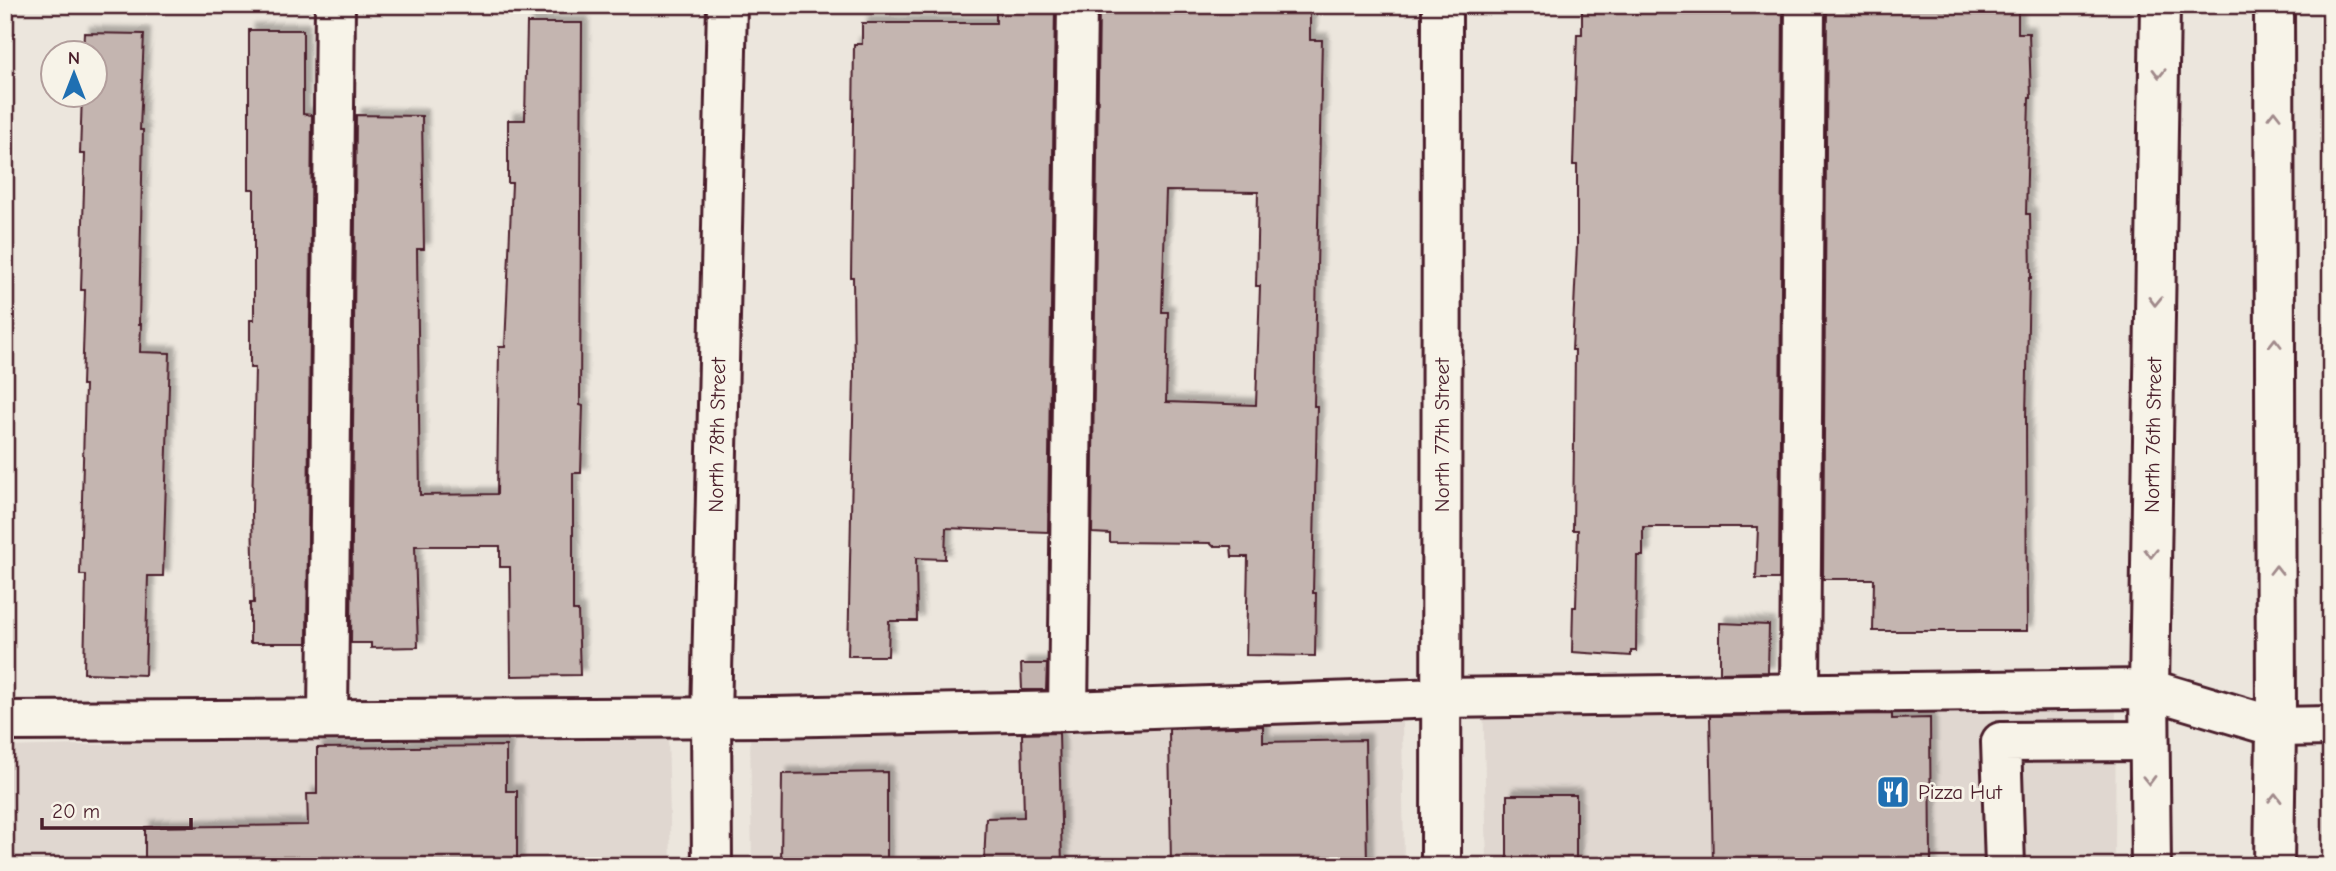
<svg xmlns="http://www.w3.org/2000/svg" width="2336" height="871" viewBox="0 0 2336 871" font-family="'Comic Neue',sans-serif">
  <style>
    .built { fill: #e0d7d0 }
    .building { fill: #c4b5b0; stroke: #4a1f2b; stroke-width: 2; fill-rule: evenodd; filter: url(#shadow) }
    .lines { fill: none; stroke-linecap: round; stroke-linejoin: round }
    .minor-casing { stroke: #4a1f2b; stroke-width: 44 }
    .major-casing { stroke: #4a1f2b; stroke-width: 44 }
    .minor { stroke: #f7f3e8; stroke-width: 38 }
    .major { stroke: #f7f3e8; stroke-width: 38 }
    .oneway { stroke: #a0898a }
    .labels { text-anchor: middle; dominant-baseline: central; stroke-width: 6; stroke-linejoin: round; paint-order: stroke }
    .street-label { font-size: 21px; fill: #4a1f2b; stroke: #f7f3e8 }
    .poi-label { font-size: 21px; fill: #4a1f2b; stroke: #f7f3e8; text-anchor: start }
  </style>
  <defs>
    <filter id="shadow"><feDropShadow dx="6" dy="-6" stdDeviation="2" flood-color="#0004"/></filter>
  </defs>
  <rect width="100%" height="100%" fill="#ece6dd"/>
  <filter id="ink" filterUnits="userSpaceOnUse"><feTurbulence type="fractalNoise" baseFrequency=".0143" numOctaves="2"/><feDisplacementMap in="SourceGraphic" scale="14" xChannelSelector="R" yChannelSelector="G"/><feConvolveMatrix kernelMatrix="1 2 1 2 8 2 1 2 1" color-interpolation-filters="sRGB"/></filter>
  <g filter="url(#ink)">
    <!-- built -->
    <g class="built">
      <polygon points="2116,674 2115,866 1487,866 1483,692"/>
      <polygon points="2322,719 2331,719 2331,866 2324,866"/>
      <polygon points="1402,720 1404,866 752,866 750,728"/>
      <polygon points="668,730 671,866 5,866 5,747"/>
    </g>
    <!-- building -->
    <g class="building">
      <polygon points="996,5 1055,5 1048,532 946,528 945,559 916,558 917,621 889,621 888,656 848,656 854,374 853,277 851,277 854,44 862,44 862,23 996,23"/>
      <path d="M1099 5H1310V40H1322L1314 406H1317L1313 593H1316L1315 656 1246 655 1248 557H1232L1231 546H1213L1210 543 1110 542V534L1092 533ZM1166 191 1258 192 1256 286H1260L1256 405 1166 402 1168 312H1162Z"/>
      <polygon points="1582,5 1783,5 1779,579 1756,579 1758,527 1643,527 1643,556 1637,556 1636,651 1631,651 1631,656 1572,652 1573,607 1576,607 1578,530 1573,530 1575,350 1572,350 1577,245 1577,165 1573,165 1577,34 1582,34"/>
      <polygon points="1827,5 2018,5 2018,33 2029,33 2031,98 2029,98 2026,214 2030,214 2031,278 2029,278 2026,418 2027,631 1873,631 1874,579 1823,579"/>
      <polygon points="527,23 582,23 580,405 583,406 581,473 573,473 573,611 578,611 580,675 511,676 510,567 500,567 500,546 415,546 418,647 371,648 371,643 351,643 356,115 422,116 424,249 417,249 420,495 497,494 499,347 505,347 512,183 508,183 508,120 525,120"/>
      <polygon points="249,30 303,30 303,114 312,115 307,643 250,643 250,603 254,603 252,511 255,368 250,368 250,320 254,320 254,189 249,189"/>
      <polygon points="84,33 144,34 140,130 143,130 139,324 141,324 140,352 170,353 163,576 148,576 145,675 84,673 86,575 80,575 85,385 82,385 85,290 81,290 85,154 80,154 82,94 94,94 94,52 83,52"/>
      <polygon points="1720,623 1769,625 1768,672 1720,673"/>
      <polygon points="1021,664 1047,664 1046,690 1022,690"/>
      <polygon points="1892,714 1892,719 1930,718 1931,866 1713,866 1710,716"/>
      <polygon points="1263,726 1263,742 1365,740 1367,866 1171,866 1169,729"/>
      <polygon points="1059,733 1062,866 984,866 986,818 1024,817 1022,734"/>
      <polygon points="506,746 506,791 517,791 517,866 145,866 145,827 308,825 307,794 317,794 317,748"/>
      <polygon points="887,772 887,866 781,866 782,774"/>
      <rect x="1507" y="795" width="69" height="71"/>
    </g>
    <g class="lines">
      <defs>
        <g id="minor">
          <polyline points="1800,694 1805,5"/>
          <polyline points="1068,711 1077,5"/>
          <polyline points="328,719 335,5"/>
          <polyline points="5,721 770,717 1068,711 1441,698 2149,689 2276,727 2331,726"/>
          <polyline points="712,866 711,717 727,5"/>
          <polyline points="1441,866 1442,5"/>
          <polyline points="2005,866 2001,742 2149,741"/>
        </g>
        <g id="major">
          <polyline points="2274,5 2276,727 2274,866"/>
          <polyline points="2151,866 2149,689 2160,5"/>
        </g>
      </defs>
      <!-- minor casing -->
      <use href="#minor" class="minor-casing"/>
      <!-- major casing -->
      <use href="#major" class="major-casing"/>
      <!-- minor -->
      <use href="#minor" class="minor"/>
      <!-- major -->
      <use href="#major" class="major"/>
    </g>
    <!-- one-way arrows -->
    <defs><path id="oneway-chevron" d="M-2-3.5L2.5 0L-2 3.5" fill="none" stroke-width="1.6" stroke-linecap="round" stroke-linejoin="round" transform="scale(1.75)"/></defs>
    <g class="oneway">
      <use href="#oneway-chevron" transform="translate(2159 73) rotate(91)"/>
      <use href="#oneway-chevron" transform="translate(2274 115) rotate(-90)"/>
      <use href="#oneway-chevron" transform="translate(2155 301) rotate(91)"/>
      <use href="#oneway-chevron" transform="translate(2275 343) rotate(-90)"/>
      <use href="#oneway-chevron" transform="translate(2151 553) rotate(91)"/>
      <use href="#oneway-chevron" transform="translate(2276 570) rotate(-90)"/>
      <use href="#oneway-chevron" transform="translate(2149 780) rotate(89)"/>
      <use href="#oneway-chevron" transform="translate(2275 798) rotate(-89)"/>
    </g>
  </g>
  <!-- icons -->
  <defs>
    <symbol id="restaurant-square" viewBox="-11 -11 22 22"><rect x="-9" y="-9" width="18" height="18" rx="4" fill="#1f6fb2" stroke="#f7f3e8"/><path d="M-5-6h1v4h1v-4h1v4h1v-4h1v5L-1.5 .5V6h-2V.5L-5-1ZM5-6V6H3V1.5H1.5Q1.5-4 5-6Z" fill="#fff"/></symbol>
  </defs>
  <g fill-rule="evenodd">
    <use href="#restaurant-square" x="1874" y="773" width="38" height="38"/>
  </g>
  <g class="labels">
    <!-- street labels -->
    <g class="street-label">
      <text transform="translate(717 435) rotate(-89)">North 78th Street</text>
      <text transform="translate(1442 435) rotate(-90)">North 77th Street</text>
      <text transform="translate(2153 435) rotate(-89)">North 76th Street</text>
    </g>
    <!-- poi labels -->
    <g class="poi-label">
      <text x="1918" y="792">Pizza Hut</text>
    </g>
  </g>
  <!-- margin -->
  <rect width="2336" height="871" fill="none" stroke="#f7f3e8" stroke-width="28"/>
  <rect x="14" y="14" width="2308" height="843" fill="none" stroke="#4a1f2b" stroke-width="2.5" filter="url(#ink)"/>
  <!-- north arrow -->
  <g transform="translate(74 74)"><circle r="33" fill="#f7f3e8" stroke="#b29e9c" stroke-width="2"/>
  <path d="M0-5L12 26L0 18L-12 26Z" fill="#1f6fb2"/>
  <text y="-10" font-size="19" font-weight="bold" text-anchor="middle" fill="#4a1f2b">N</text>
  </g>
  <!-- scale -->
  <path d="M42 818v10h149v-10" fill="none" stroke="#4a1f2b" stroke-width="3.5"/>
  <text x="52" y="818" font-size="21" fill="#4a1f2b" stroke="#f7f3e8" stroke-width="5" paint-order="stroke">20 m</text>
</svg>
